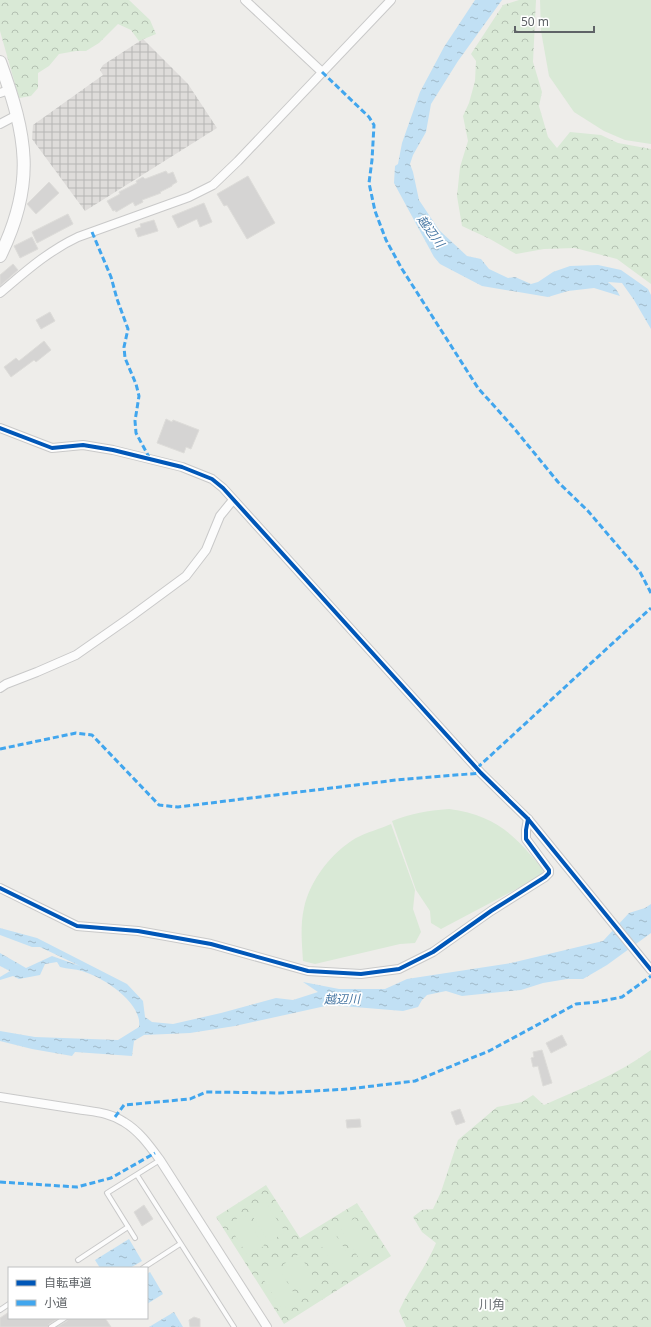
<svg xmlns="http://www.w3.org/2000/svg" width="651" height="1327" viewBox="0 0 651 1327" font-family="'Noto Sans','Noto Sans JP',sans-serif">
  <style>
    .industrial { fill: url(#industrial-grid) }
    .forest { fill: url(#forest-crowns) }
    .pitch { fill: #d9e9d6 }
    .water { fill: url(#water-ripples) }
    .building { fill: #d5d4d3; stroke: #dddcd9 }
    .lines { fill: none; stroke-linecap: round; stroke-linejoin: round }
    .lane-casing { stroke: #c9c9c9; stroke-width: 6 }
    .street-casing { stroke: #c9c9c9; stroke-width: 10 }
    .secondary-casing { stroke: #cbcbcb; stroke-width: 14 }
    .lane { stroke: #fcfcfc; stroke-width: 4 }
    .street { stroke: #fcfcfc; stroke-width: 8 }
    .secondary { stroke: #fcfcfc; stroke-width: 12 }
    .quiet { stroke: #41a6ee; stroke-width: 3; stroke-dasharray: 6 3; stroke-linecap: butt }
    .cycleway-casing { stroke: #fff; stroke-width: 6 }
    .cycleway { stroke: #0057b8; stroke-width: 4 }
    .labels { text-anchor: middle; dominant-baseline: central; stroke-width: 3.5; stroke-linejoin: round; paint-order: stroke }
    .water-label { font-size: 12px; font-style: italic; fill: #4777a3; stroke: #fff }
    .quarter-label { font-size: 13px; fill: #707579; stroke: #fff }
  </style>
  <defs>
    <pattern id="industrial-grid" width="8" height="8" patternUnits="userSpaceOnUse"><rect width="8" height="8" fill="#dedcda"/><path d="M0 4h8M4 0v8" fill="none" stroke="#b7b6b5"/></pattern>
    <pattern id="forest-crowns" width="20" height="18" patternUnits="userSpaceOnUse"><rect width="20" height="18" fill="#d9e9d6"/><path d="M2 6a3 3 0 1 1 6 0M12 15a3 3 0 1 1 6 0" fill="none" stroke="#b3c0b1"/></pattern>
    <pattern id="water-ripples" width="26" height="14" patternUnits="userSpaceOnUse"><rect width="26" height="14" fill="#c1e0f4"/><path d="M2 4q2-2 4 0t4 0M15 11q2-2 4 0t4 0" fill="none" stroke="#a0b9c9"/></pattern>
  </defs>
  <rect width="100%" height="100%" fill="#eeedea"/>
  <!-- industrial -->
  <polygon class="industrial" points="143,39 188,84 217,128 85,211 32,139 33,125 103,75 100,70 103,65"/>
  <!-- forest -->
  <g class="forest">
    <polygon points="0,0 129,0 150,20 156,34 139,41 131,30 118,24 99,43 86,51 76,51 59,54 49,66 38,73 38,88 31,96 19,98 0,31"/>
    <polygon points="519,0 536,0 533,62 542,92 539,106 548,137 557,148 570,132 601,135 618,143 651,149 651,284 617,259 575,248 544,249 516,254 490,239 462,226 457,196 460,167 468,141 463,116 469,103 475,81 476,61 471,54 503,5"/>
    <path d="M651 1050V1327H406L399 1311C410 1287 426 1267 436 1243L422 1232 413 1217 422 1210 433 1209 441 1192 458 1140 497 1107 522 1102 533 1095 544 1105C580 1089 619 1074 651 1050Z"/>
    <polygon points="266,1185 300,1238 357,1203 391,1256 284,1324 216,1217"/>
  </g>
  <!-- pitch -->
  <g class="pitch">
    <polygon points="540,0 651,0 651,144 625,140 604,131 574,112 549,76 541,31"/>
    <path d="M449 809C494 815 513 833 541 867L543 871 541 876 441 929 431 923 430 911 416 890 392 821C413 813 426 811 449 809Z"/>
    <path d="M391 824 415 890 413 909 421 932 415 943 400 944 315 964 303 961C302 943 300 925 304 908 310 880 332 852 356 838 367 832 380 829 391 824Z"/>
    <polygon points="265,1201 285,1232 269,1242 249,1211"/>
    <polygon points="244,1214 264,1246 248,1256 228,1224"/>
    <polygon points="355,1218 375,1251 360,1260 340,1228"/>
    <polygon points="334,1232 354,1264 339,1274 319,1242"/>
    <polygon points="299,1254 319,1286 304,1295 284,1264"/>
    <polygon points="278,1267 298,1300 282,1309 262,1277"/>
  </g>
  <!-- water -->
  <g class="water">
    <polygon points="475,0 502,0 458,61 431,104 426,132 413,155 410,164 413,172 419,200 439,230 467,256 481,259 489,269 508,278 515,277 531,284 538,282 553,272 570,266 598,265 621,270 648,289 651,295 651,329 634,300 622,283 608,282 616,289 620,296 594,288 568,291 548,297 482,286 440,264 434,257 394,183 395,166 398,164 402,143 420,92 444,47"/>
    <path d="M651 904V933L607 965 583 979H567L543 983 521 990 462 996 446 991 427 995 422 1000 418 1007 403 1011 330 1005 235 1026 190 1033 144 1035 134 1041 132 1056 75 1052 72 1056 32 1049 0 1041V1031L35 1037 118 1040 139 1027C143 1003 103 977 82 971 75 969 68 969 60 967L57 962 45 964 40 975 19 979 13 976 0 980V977L10 971 0 966V953L26 968 52 956 80 966 40 947H32L0 935V928L37 938 127 984 143 1001 145 1017 152 1022 173 1024 221 1013 276 998 293 1000 318 992 303 982 339 989H385L407 979 511 963 603 941 629 913 645 908Z"/>
    <polygon points="129,1239 142,1261 130,1268 100,1268 95,1260"/>
    <polygon points="150,1272 163,1294 147,1304 147,1274"/>
    <polygon points="174,1312 183,1327 149,1327"/>
  </g>
  <!-- building -->
  <g class="building">
    <polygon points="166,171 168,174 173,172 177,182 172,185 172,186 160,192 161,193 142,200 143,202 135,206 133,202 116,212 115,210 113,211 107,201 120,194 119,192 137,183 136,181 143,177 145,179"/>
    <polygon points="248,176 275,223 247,239 227,205 224,206 217,194"/>
    <polygon points="49,182 59,193 36,214 27,204"/>
    <polygon points="204,203 212,222 200,227 197,219 178,228 172,216"/>
    <polygon points="68,214 73,224 37,243 32,232"/>
    <polygon points="154,220 158,231 138,237 135,229 141,227 140,224"/>
    <polygon points="32,237 38,249 20,258 14,246"/>
    <polygon points="13,264 18,270 0,286 0,275"/>
    <polygon points="50,312 55,321 41,329 36,320"/>
    <polygon points="44,341 51,350 36,362 34,360 11,377 4,367 16,358 19,361"/>
    <polygon points="166,419 172,422 173,420 199,430 191,449 186,447 184,453 157,443"/>
    <polygon points="562,1035 567,1045 551,1053 546,1043"/>
    <polygon points="542,1050 552,1083 543,1086 538,1066 533,1067 531,1058 534,1057 533,1052"/>
    <polygon points="460,1109 465,1122 456,1125 451,1112"/>
    <polygon points="360,1119 361,1127 347,1128 346,1120"/>
    <polygon points="144,1205 153,1219 142,1226 134,1212"/>
    <polygon points="9,1312 9,1318 59,1318 49,1324 48,1327 0,1327 0,1318"/>
    <polygon points="194,1317 200,1319 200,1327 190,1327 189,1320"/>
    <polygon points="68,1318 105,1318 111,1327 57,1327 67,1321"/>
  </g>
  <g class="lines">
    <defs>
      <g id="lane">
        <polyline points="137,1175 234,1327"/>
        <polyline points="135,1238 107,1193 160,1160"/>
        <polyline points="78,1260 128,1227"/>
        <polyline points="143,1268 180,1244"/>
        <polyline points="0,1310 9,1304"/>
        <polyline points="51,1327 65,1318"/>
      </g>
      <g id="street">
        <polyline points="245,0 322,72"/>
        <polyline points="0,93 9,90"/>
        <polyline points="0,124 17,115"/>
        <path d="M0 293C25 272 48 251 78 237L189 197 213 185 238 161 391 0"/>
        <polyline points="0,428 52,448 83,445 113,450 182,467 212,479 223,488 481,773 528,819 651,970"/>
        <polyline points="0,688 6,684 37,672 76,655 129,618 186,576 206,550 220,516 233,500"/>
        <polyline points="0,888 77,926 138,931 211,944 308,971 361,974 399,969 433,952 491,911 545,877 549,873 549,870 526,839 526,830 528,819"/>
        <path d="M0 1097C26 1101 51 1105 77 1109 94 1112 109 1112 124 1122 139 1131 149 1145 160 1160L267 1327"/>
      </g>
      <path id="secondary" d="M0 62C27 136 36 183 0 256"/>
    </defs>
    <!-- lane casing -->
    <use href="#lane" class="lane-casing"/>
    <!-- street casing -->
    <use href="#street" class="street-casing"/>
    <!-- secondary casing -->
    <use href="#secondary" class="secondary-casing"/>
    <!-- lane -->
    <use href="#lane" class="lane"/>
    <!-- street -->
    <use href="#street" class="street"/>
    <!-- secondary -->
    <use href="#secondary" class="secondary"/>
    <!-- quiet -->
    <g class="quiet">
      <polyline points="322,72 369,117 374,125 372,160 369,183 375,211 386,240 402,269 478,388 513,427 558,482 588,511 640,572 651,593"/>
      <polyline points="92,232 111,277 117,299 128,329 124,347 125,358 136,384 139,396 135,421 136,433 150,459"/>
      <polyline points="0,749 76,733 92,735 159,805 178,807 396,780 481,773"/>
      <polyline points="477,768 651,608"/>
      <polyline points="115,1117 124,1105 190,1099 206,1092 279,1093 348,1089 415,1081 489,1051 576,1004 597,1002 622,997 651,976"/>
      <polyline points="0,1182 77,1187 111,1178 155,1153"/>
    </g>
    <defs>
      <g id="cycleway">
        <polyline points="0,428 52,448 83,445 113,450 182,467 212,479 223,488 481,773 528,819 651,970"/>
        <polyline points="0,888 77,926 138,931 211,944 308,971 361,974 399,969 433,952 491,911 545,877 549,873 549,870 526,839 526,830 528,819"/>
      </g>
    </defs>
    <!-- cycleway casing -->
    <use href="#cycleway" class="cycleway-casing"/>
    <!-- cycleway -->
    <use href="#cycleway" class="cycleway"/>
  </g>
  <g class="labels">
    <!-- water labels -->
    <g class="water-label">
      <text transform="translate(431 231) rotate(54)">越辺川</text>
      <text transform="translate(342 999) rotate(-1)">越辺川</text>
    </g>
    <!-- quarter labels -->
    <g class="quarter-label">
      <text x="492" y="1304">川角</text>
    </g>
  </g>
  <!-- legend -->
  <rect x="8" y="1267" width="140" height="52" fill="#ffffff" stroke="#bfc1c2"/>
  <rect x="16" y="1280" width="20" height="6" fill="#0057b8" stroke="#bfc1c2"/>
  <text x="44" y="1287" font-size="12" fill="#5f6367">自転車道</text>
  <rect x="16" y="1300" width="20" height="6" fill="#41a6ee" stroke="#bfc1c2"/>
  <text x="44" y="1307" font-size="12" fill="#5f6367">小道</text>
  <!-- scale -->
  <path d="M515 26v6h79v-6" fill="none" stroke="#5f6367" stroke-width="2"/>
  <text x="521" y="26" font-size="12" fill="#5f6367" stroke="#ffffff" stroke-width="3" paint-order="stroke">50 m</text>
</svg>
